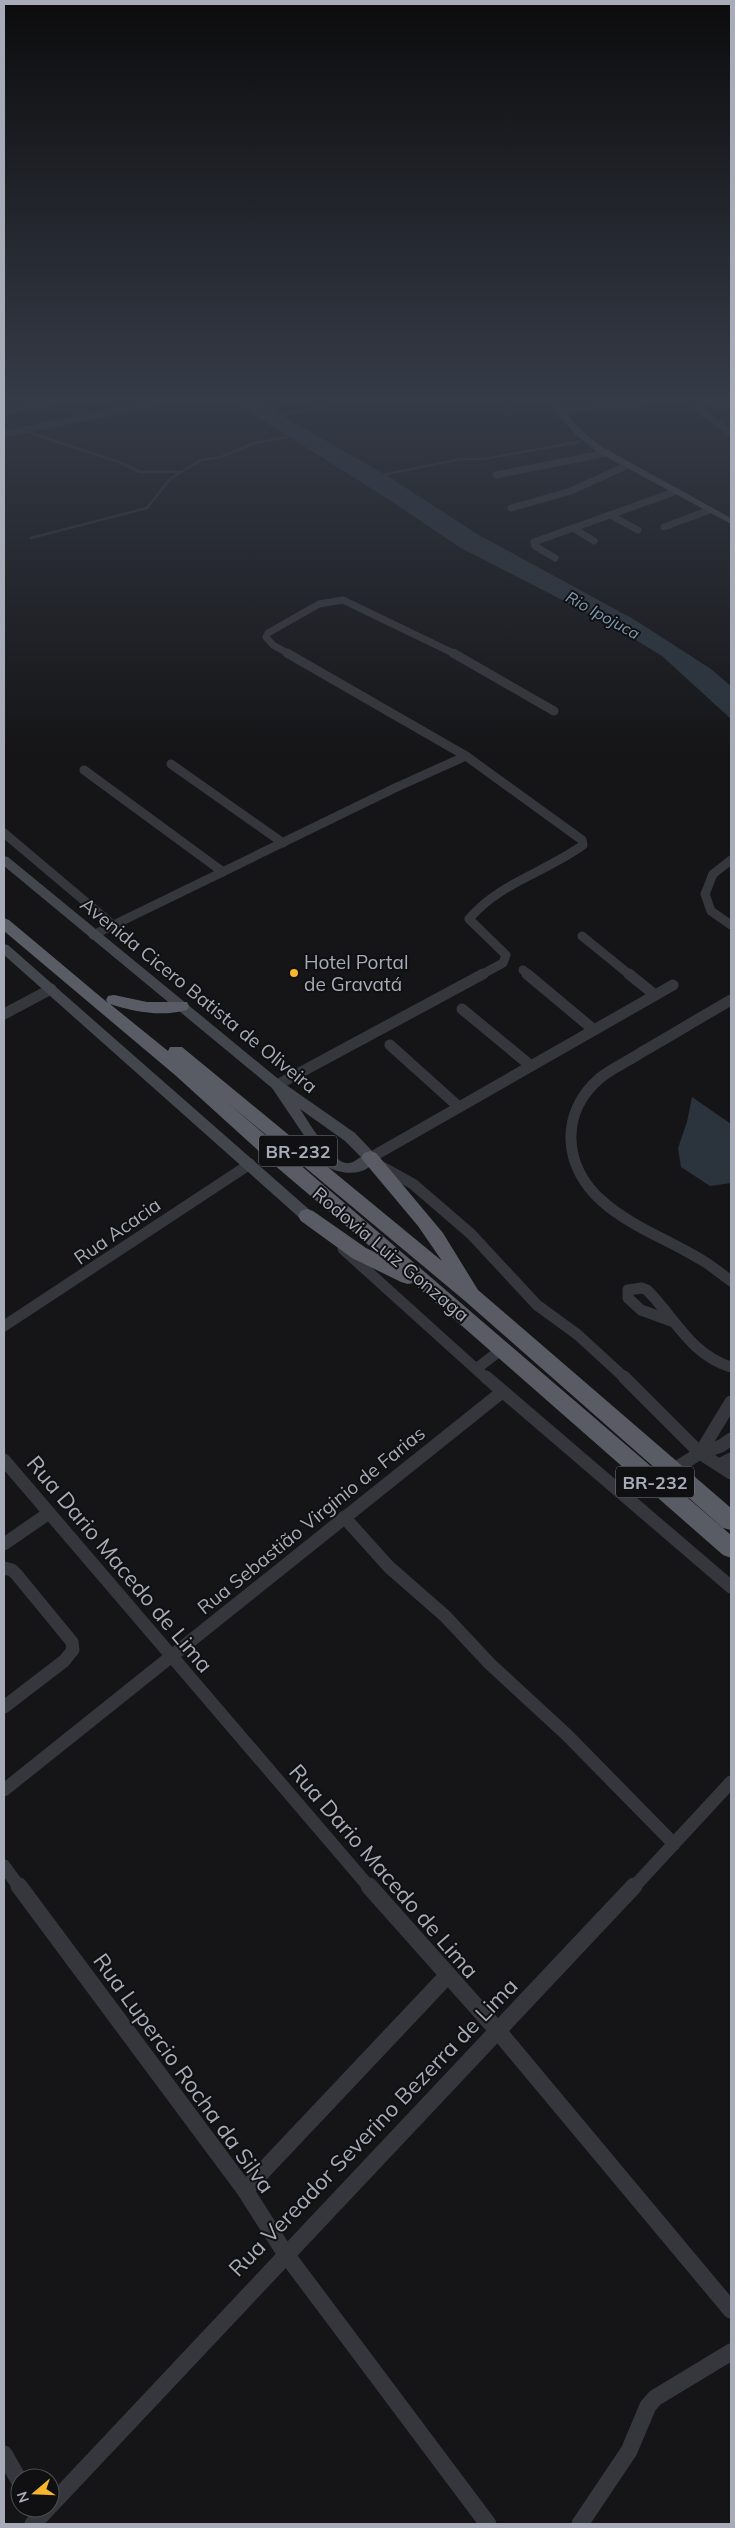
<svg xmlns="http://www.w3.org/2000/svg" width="735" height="2528" viewBox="0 0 735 2528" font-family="Mulish,sans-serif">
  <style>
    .water { fill: #2b343c }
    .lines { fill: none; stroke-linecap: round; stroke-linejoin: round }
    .stream { stroke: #2b343c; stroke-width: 2.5 }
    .minor-far4 { stroke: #36373c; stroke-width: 7 }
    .minor-far3 { stroke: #36373c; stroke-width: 9 }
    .minor-far2 { stroke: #36373c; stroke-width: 11 }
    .minor-far1 { stroke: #36373c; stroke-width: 13 }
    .minor { stroke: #36373c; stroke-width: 17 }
    .secondary { fill: #44464d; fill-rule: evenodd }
    .trunk { fill: #5a5c65; fill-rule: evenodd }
    .poi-dot { fill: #f8b62d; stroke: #101012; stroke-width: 2 }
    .labels { text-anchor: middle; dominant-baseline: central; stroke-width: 4; stroke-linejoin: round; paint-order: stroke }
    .far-water-label { font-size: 16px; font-style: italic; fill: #7d9ab4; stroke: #101012 }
    .shield { fill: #101012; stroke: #7a7d86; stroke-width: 1 }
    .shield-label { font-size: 18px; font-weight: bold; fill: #a7acb8 }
    .poi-label { font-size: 19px; fill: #a7acb8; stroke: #101012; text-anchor: start }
    .street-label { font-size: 19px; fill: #a7acb8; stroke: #101012 }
    .near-street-label { font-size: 22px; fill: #a7acb8; stroke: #101012 }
  </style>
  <rect width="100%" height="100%" fill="#151517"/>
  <!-- water -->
  <g class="water">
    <polygon points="229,399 261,399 291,421 386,475 477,534 635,620 711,669 731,686 731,719 662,656 613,626 459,547 388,499"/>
    <polygon points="692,1097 731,1124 731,1183 710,1186 681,1167 678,1148 687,1122"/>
  </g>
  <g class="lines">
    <!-- stream -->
    <g class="stream">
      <polyline points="276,415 309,410 337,399"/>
      <polyline points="33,434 119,462 140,472 181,472"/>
      <polyline points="382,475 461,459 483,459 579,442"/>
      <polyline points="31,538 147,508 170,479 201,460 221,457 252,444 291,436"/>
    </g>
    <!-- minor-far4 -->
    <g class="minor-far4">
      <polyline points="693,399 695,406 731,433"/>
      <polyline points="698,399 715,405 731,406"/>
      <polyline points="4,400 6,399"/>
      <polyline points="434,400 452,399"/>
      <polyline points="559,411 662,401"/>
      <polyline points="4,412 70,399"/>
      <polyline points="4,434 176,399"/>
      <polyline points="496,475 607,453"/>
      <polyline points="511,508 571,491 628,465"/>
      <polyline points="610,515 638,530"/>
      <polyline points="664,527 710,510"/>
      <polyline points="573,528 594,541"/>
      <polyline points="555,558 535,546 534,542 677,491"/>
      <polyline points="289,654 273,645 266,637 268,633 319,604 343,600 455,654"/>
    </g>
    <!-- minor-far3 -->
    <g class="minor-far3">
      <path d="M287 653 466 756 582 840 583 845C546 872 499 883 469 919L506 955 503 963 481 975"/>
      <polyline points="453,653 554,711"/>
      <polyline points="171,764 283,843"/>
      <polyline points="84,770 223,872"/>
      <polyline points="4,833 113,925"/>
      <polyline points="731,860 713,874 705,894 711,911 731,925"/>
      <polyline points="93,935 397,787 466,756"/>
      <polyline points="582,936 630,975"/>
      <polyline points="523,970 529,975"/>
    </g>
    <!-- minor-far2 -->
    <g class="minor-far2">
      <polyline points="527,974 594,1030"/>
      <polyline points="629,974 655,995"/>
      <path d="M731 1000C701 1017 672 1035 642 1052 629 1061 612 1068 600 1078 559 1113 563 1167 602 1201 630 1226 667 1239 700 1259 711 1265 721 1274 731 1281"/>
      <polyline points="462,1009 531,1066"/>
      <polyline points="4,1014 51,989"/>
      <polyline points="390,1045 459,1107"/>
      <polyline points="277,1085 483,974"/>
      <polyline points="370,1158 673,985"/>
      <polyline points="377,1164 413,1184 471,1234 537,1305 578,1335 626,1379"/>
      <polyline points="343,1249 487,1379"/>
      <path d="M674 1322 641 1310 628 1298V1290L642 1288 647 1290C675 1318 691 1355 731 1367"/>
      <polyline points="4,1326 250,1164"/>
      <polyline points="476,1369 502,1349"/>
    </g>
    <!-- minor-far1 -->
    <g class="minor-far1">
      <polyline points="486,1377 731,1587"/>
      <polyline points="624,1377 700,1453 731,1473"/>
      <polyline points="700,1453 731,1402"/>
      <polyline points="4,1460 370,1888"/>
      <polyline points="719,1465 731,1459"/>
      <polyline points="671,1471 700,1453 721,1446 731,1439"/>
      <polyline points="619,1490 642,1471"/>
      <polyline points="344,1517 389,1567 445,1616 490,1664 567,1735 674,1844"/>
      <polyline points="4,1544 49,1513"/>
      <polyline points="4,1568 12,1570 17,1575 72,1642 73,1650 64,1661 4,1707"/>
      <polyline points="4,1790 502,1392"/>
      <polyline points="4,1866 20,1888"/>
      <polyline points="633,1888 731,1782"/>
    </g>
    <!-- minor -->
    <g class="minor">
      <polyline points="19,1886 245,2190 285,2253 488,2524"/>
      <polyline points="369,1886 498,2031 731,2310"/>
      <polyline points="245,2190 447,1976"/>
      <polyline points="4,2454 20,2482"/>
      <polyline points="50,2506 634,1886"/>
      <polyline points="33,2524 48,2508"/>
      <polyline points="580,2524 629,2451 648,2406 655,2398 731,2352"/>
    </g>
    <!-- secondary -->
    <g class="secondary">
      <polygon points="544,399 553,399 581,430 602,447 731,518 731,524 596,451 575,434"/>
      <path d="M4 856 8 857 282 1082 355 1133 375 1154 377 1158C366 1178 340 1175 324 1165L272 1088 4 866ZM300 1109 345 1141 361 1157C356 1160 352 1164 346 1163 331 1161 309 1122 300 1109Z"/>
      <polygon points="4,944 8,945 312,1212 314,1216 312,1220 302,1220 4,955"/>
    </g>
    <!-- trunk -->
    <path class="trunk" d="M4 918 9 920 108 1003 106 1000 108 996 114 995 147 1002H187L189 1006 187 1010C161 1017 135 1012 110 1004L168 1051 170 1047H182L442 1261 418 1226 361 1158 364 1153 370 1151 376 1153 443 1233 478 1290 731 1508V1530L723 1528 465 1301 228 1103 731 1535V1558L723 1555 413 1283 408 1284 401 1282 352 1258 301 1221 298 1216 301 1211 307 1209 313 1211 366 1248 379 1254 273 1164 175 1075 4 931Z"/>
  </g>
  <!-- sky -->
  <linearGradient id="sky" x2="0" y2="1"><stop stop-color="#0c0c0d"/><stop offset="0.53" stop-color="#353b47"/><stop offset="1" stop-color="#353b47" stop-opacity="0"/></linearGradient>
  <rect width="735" height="753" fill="url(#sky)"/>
  <!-- markers -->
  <circle class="poi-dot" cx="294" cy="973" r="5"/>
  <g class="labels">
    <!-- far-water labels -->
    <g class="far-water-label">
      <text transform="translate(603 615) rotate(29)">Rio Ipojuca</text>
    </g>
    <!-- shield labels -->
    <g class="shield">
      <rect x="259" y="1135.5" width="78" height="31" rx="4"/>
      <rect x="616" y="1466.5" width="78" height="31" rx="4"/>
    </g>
    <g class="shield-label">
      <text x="298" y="1151">BR-232</text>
      <text x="655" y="1482">BR-232</text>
    </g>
    <!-- poi labels -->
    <g class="poi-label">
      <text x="304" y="962">Hotel Portal<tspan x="304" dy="22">de Gravatá</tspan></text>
    </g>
    <!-- street labels -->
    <g class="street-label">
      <text transform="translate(199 995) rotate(39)">Avenida Cicero Batista de Oliveira</text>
      <text transform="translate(117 1231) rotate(-35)">Rua Acacia</text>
      <text transform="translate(391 1254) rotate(40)">Rodovia Luiz Gonzaga</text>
      <text transform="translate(311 1520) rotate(-39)">Rua Sebastião Virginio de Farias</text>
    </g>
    <!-- near-street labels -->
    <g class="near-street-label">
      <text transform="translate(120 1564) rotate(50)">Rua Dario Macedo de Lima</text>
      <text transform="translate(384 1871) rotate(49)">Rua Dario Macedo de Lima</text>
      <text transform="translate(184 2073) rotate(54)">Rua Lupercio Rocha da Silva</text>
      <text transform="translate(373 2127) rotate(-46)">Rua Vereador Severino Bezerra de Lima</text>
    </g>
  </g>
  <!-- border -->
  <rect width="735" height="2528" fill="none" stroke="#a7acb8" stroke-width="10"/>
  <!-- north arrow -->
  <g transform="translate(35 2493) rotate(251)"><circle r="24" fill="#101012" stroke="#4c4e54"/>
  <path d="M0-4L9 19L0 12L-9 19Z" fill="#f8b62d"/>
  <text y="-8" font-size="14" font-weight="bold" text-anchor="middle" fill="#a7acb8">N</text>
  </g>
</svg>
